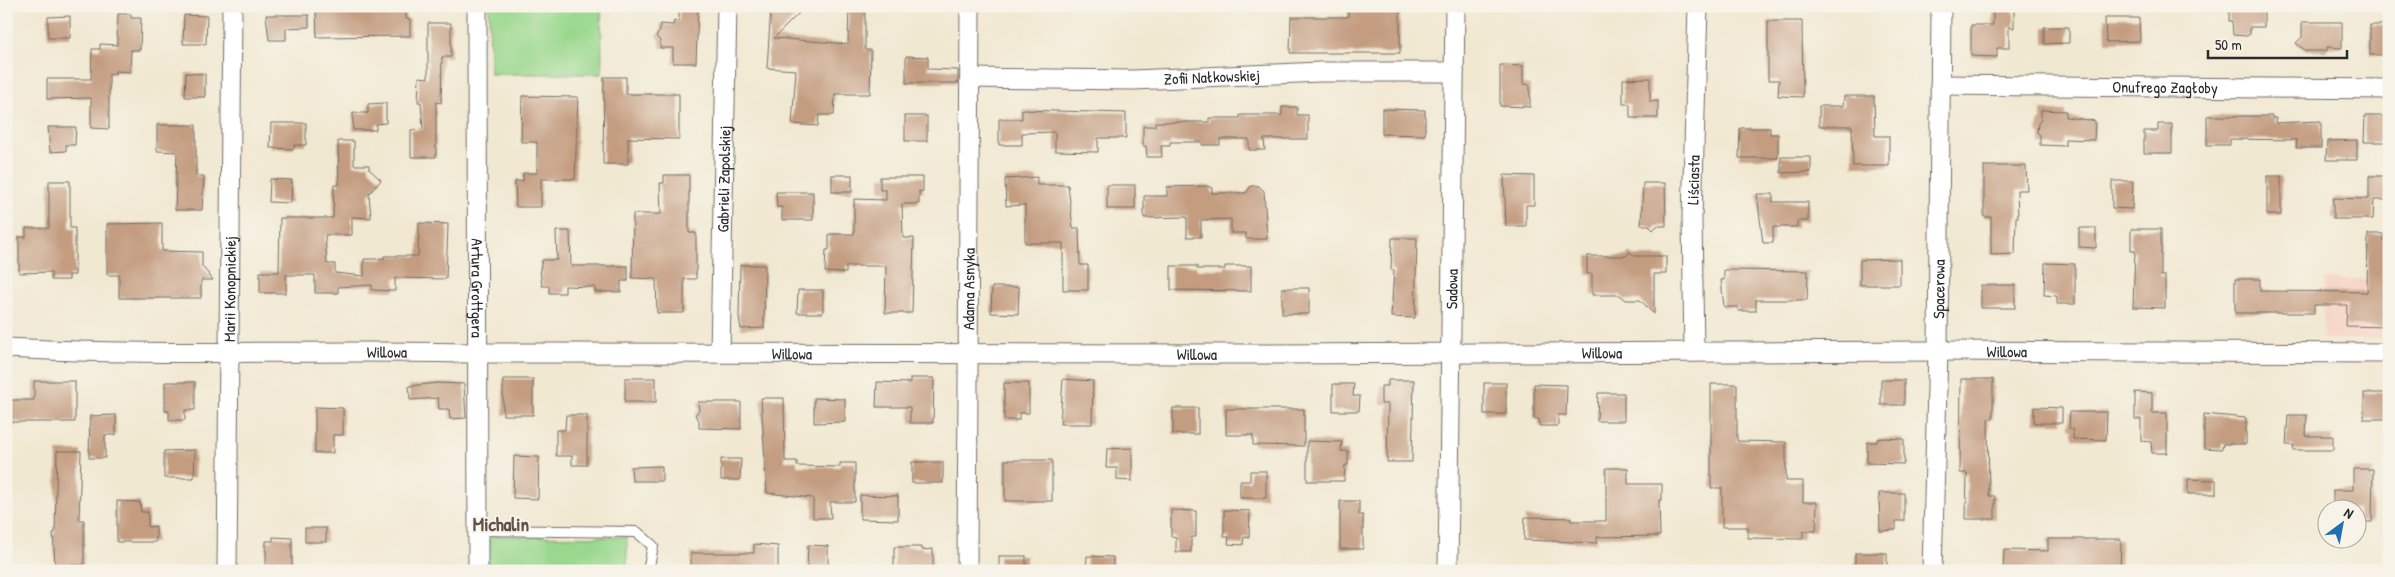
<svg xmlns="http://www.w3.org/2000/svg" width="2395" height="577" viewBox="0 0 2395 577" font-family="'Patrick Hand',sans-serif">
  <style>
    .built { fill: #f5d2c3 }
    .green { fill: #9ad88e; stroke: #62825c }
    .building { fill: #c49d81 }
    .lines { fill: none; stroke-linecap: round; stroke-linejoin: round }
    .lane-casing { stroke: #706d65; stroke-width: 12 }
    .street-casing { stroke: #706d65; stroke-width: 21 }
    .lane { stroke: #fff; stroke-width: 10 }
    .street { stroke: #fff; stroke-width: 19 }
    .labels { text-anchor: middle; dominant-baseline: central; stroke-width: 4; stroke-linejoin: round; paint-order: stroke }
    .street-label { font-size: 16px; fill: #2b2b2b; stroke: #f7f3e8 }
    .quarter-label { font-size: 19px; font-weight: bold; fill: #615349; stroke: #f7f3e8 }
  </style>
  <rect width="100%" height="100%" fill="#f7f3e8"/>
  <filter id="ink" filterUnits="userSpaceOnUse"><feTurbulence type="fractalNoise" baseFrequency=".02" numOctaves="2"/><feDisplacementMap in="SourceGraphic" scale="10" xChannelSelector="R" yChannelSelector="G"/><feConvolveMatrix kernelMatrix="1 2 1 2 8 2 1 2 1" color-interpolation-filters="sRGB"/></filter>
  <filter id="wash" filterUnits="userSpaceOnUse"><feTurbulence type="fractalNoise" baseFrequency=".0096" numOctaves="4" result="noise"/><feDisplacementMap in="SourceGraphic" scale="20" xChannelSelector="R" yChannelSelector="G"/><feGaussianBlur stdDeviation="1.12" result="paint"/><feColorMatrix in="noise" values="0 0 0 0 0 0 0 0 0 0 0 0 0 0 0 0 0 1.4 0 .05"/><feComposite in="paint" operator="in"/></filter>
  <g filter="url(#wash)">
    <rect width="100%" height="100%" fill="#f1e8d1"/>
    <!-- built -->
    <polygon class="built" points="2325,279 2389,279 2389,339 2323,339"/>
    <!-- green -->
    <g class="green">
      <polygon points="489,6 601,6 602,74 490,74"/>
      <polygon points="489,536 627,537 627,571 488,571"/>
    </g>
    <g id="blocks">
      <!-- building -->
      <g class="building">
        <polygon points="340,6 364,6 365,9 406,8 406,19 410,19 410,36 317,37 316,8"/>
        <polygon points="679,6 698,6 696,63 673,63 673,48 660,48 660,41 656,36 660,31 660,24 673,25 674,21 679,21"/>
        <polygon points="771,6 806,6 774,38 848,44 849,6 865,6 865,50 871,50 870,94 835,94 834,115 819,115 818,126 792,124 796,70 767,68"/>
        <polygon points="1348,6 1400,6 1400,53 1290,53 1291,17 1348,17"/>
        <polygon points="1993,6 2014,6 2014,28 2009,27 2009,48 1997,48 1997,57 1971,56 1971,25 1993,25"/>
        <polygon points="2229,6 2264,6 2264,27 2250,27 2250,34 2247,36 2233,35 2232,21 2229,21"/>
        <polygon points="118,14 131,14 131,18 141,18 140,50 131,50 130,72 115,71 115,74 109,74 109,129 91,128 91,98 47,99 47,79 91,79 92,49 100,49 100,44 117,45"/>
        <polygon points="184,15 207,16 206,44 183,44"/>
        <polygon points="266,15 309,15 309,27 286,28 286,40 269,40"/>
        <polygon points="70,16 70,38 48,38 48,17"/>
        <polygon points="2105,18 2139,18 2140,41 2106,42"/>
        <polygon points="1768,21 1802,21 1803,97 1778,96 1779,80 1768,80"/>
        <polygon points="2302,22 2342,22 2342,48 2327,47 2327,51 2306,51 2296,43 2302,37"/>
        <polygon points="428,23 451,23 451,57 442,57 441,103 436,102 436,157 411,157 411,130 423,129 421,102 418,102 419,77 428,78"/>
        <rect x="2370" y="25" width="19" height="30"/>
        <polygon points="2044,27 2069,27 2069,43 2044,44"/>
        <polygon points="906,56 928,57 928,69 958,70 958,83 906,83"/>
        <polygon points="1500,65 1523,66 1523,84 1530,85 1530,107 1500,106"/>
        <polygon points="186,73 205,74 205,97 185,97"/>
        <polygon points="604,77 626,77 626,94 679,94 679,139 628,138 628,164 603,164"/>
        <polygon points="1650,78 1650,102 1658,101 1658,118 1630,118 1630,104 1623,104 1623,79"/>
        <polygon points="522,96 578,97 575,179 541,179 541,207 516,207 515,181 523,181 523,173 537,173 537,142 521,142"/>
        <polygon points="1844,96 1874,96 1875,136 1889,136 1889,166 1853,166 1852,126 1819,126 1819,106 1843,106"/>
        <polygon points="386,103 386,123 376,124 376,130 353,130 353,113 368,113 368,104"/>
        <polygon points="1282,107 1297,107 1297,115 1308,115 1308,139 1264,139 1265,150 1249,150 1249,139 1220,139 1220,145 1202,145 1202,142 1170,142 1170,146 1161,146 1162,157 1147,157 1146,146 1143,146 1143,126 1155,126 1155,122 1209,122 1209,118 1240,118 1240,115 1282,115"/>
        <polygon points="1382,109 1425,110 1425,135 1382,134"/>
        <polygon points="1022,110 1126,113 1126,138 1098,138 1098,152 1055,151 1055,132 1022,133 1022,145 999,145 999,119 1022,119"/>
        <polygon points="2041,110 2066,111 2066,117 2095,121 2094,140 2065,139 2065,146 2040,145 2040,135 2037,132 2038,123 2041,120"/>
        <rect x="905" y="116" width="22" height="25"/>
        <polygon points="2207,116 2272,116 2272,118 2276,118 2275,123 2321,121 2321,148 2296,148 2297,140 2230,139 2230,145 2207,145"/>
        <polygon points="2365,116 2389,116 2389,142 2364,142"/>
        <polygon points="271,123 306,123 306,145 294,145 294,149 270,148"/>
        <polygon points="2158,124 2172,124 2172,153 2144,153 2144,131 2158,131"/>
        <polygon points="157,125 196,125 196,176 204,176 202,210 175,210 177,152 157,151"/>
        <polygon points="48,127 76,127 75,145 66,145 66,151 50,152"/>
        <polygon points="1740,128 1770,128 1770,134 1778,134 1778,158 1739,158"/>
        <polygon points="2357,140 2357,160 2326,160 2327,141"/>
        <polygon points="338,141 354,141 354,165 369,165 369,169 381,180 369,194 371,218 352,217 352,235 325,235 327,264 335,264 335,273 364,276 364,259 384,259 384,256 418,256 419,223 448,224 446,279 395,278 395,291 372,290 372,285 338,287 338,293 315,293 315,275 286,275 286,293 260,293 260,272 279,272 280,218 333,218 334,185 339,185"/>
        <polygon points="1781,157 1811,157 1811,172 1781,173"/>
        <polygon points="1984,166 2026,166 2027,190 2017,190 2018,217 2016,217 2015,254 1991,255 1991,217 1984,217"/>
        <polygon points="664,175 689,175 689,233 696,233 696,279 684,279 684,313 657,313 656,279 632,278 633,214 661,214 660,183 664,183"/>
        <rect x="832" y="175" width="20" height="17"/>
        <polygon points="1504,175 1534,176 1534,205 1526,205 1526,226 1506,226"/>
        <rect x="2267" y="176" width="14" height="39"/>
        <polygon points="2369,176 2389,176 2389,200 2374,200 2373,219 2333,219 2333,198 2369,199"/>
        <polygon points="880,177 923,177 923,192 919,191 919,204 902,204 903,238 914,238 912,313 885,313 886,266 846,266 846,273 825,272 826,250 829,250 829,234 854,234 854,199 886,200 886,190 880,190"/>
        <polygon points="1037,177 1037,185 1068,185 1073,228 1079,228 1080,265 1088,265 1088,290 1063,290 1063,243 1025,243 1025,205 1006,206 1005,179"/>
        <polygon points="270,179 292,180 291,203 269,202"/>
        <polygon points="49,181 70,181 70,228 75,228 75,275 69,275 69,280 51,280 51,272 19,273 19,237 26,237 26,228 49,228"/>
        <polygon points="2112,181 2133,181 2132,209 2112,208"/>
        <polygon points="1643,183 1665,183 1666,226 1657,226 1653,230 1648,225 1641,225"/>
        <rect x="1107" y="185" width="28" height="24"/>
        <polygon points="1207,186 1212,188 1212,193 1246,193 1251,186 1259,186 1264,191 1267,239 1246,239 1246,233 1231,233 1231,219 1201,220 1201,237 1187,237 1187,217 1144,218 1144,196 1167,196 1167,187"/>
        <polygon points="776,192 813,192 813,220 782,220 782,207 777,207"/>
        <polygon points="1757,194 1773,194 1773,202 1808,202 1808,221 1797,221 1797,227 1773,227 1773,243 1763,243"/>
        <polygon points="162,223 162,251 202,252 202,266 213,280 201,280 201,298 119,298 119,275 107,275 107,224"/>
        <polygon points="2079,228 2096,228 2096,248 2079,247"/>
        <polygon points="2131,229 2161,229 2161,276 2165,276 2165,308 2133,307 2135,251 2131,251"/>
        <polygon points="556,231 570,231 571,266 628,266 628,281 621,281 621,292 595,292 595,287 565,286 565,293 549,293 549,286 542,286 540,269 542,260 557,260"/>
        <polygon points="2368,234 2384,234 2384,241 2389,241 2389,327 2346,326 2347,305 2314,305 2314,313 2235,313 2235,279 2260,279 2260,291 2367,292"/>
        <polygon points="1392,238 1417,238 1415,318 1391,317 1394,270 1391,270"/>
        <polygon points="1630,252 1635,256 1666,256 1666,274 1654,274 1654,314 1640,300 1626,300 1620,295 1592,295 1592,274 1587,274 1587,256 1626,256"/>
        <polygon points="1900,259 1900,285 1860,285 1860,260"/>
        <polygon points="2045,263 2075,264 2075,304 2057,304 2057,296 2044,295"/>
        <polygon points="740,265 765,265 764,328 741,329 739,317"/>
        <polygon points="1171,266 1197,266 1197,269 1225,269 1225,266 1251,266 1251,291 1171,290"/>
        <polygon points="1724,270 1808,271 1807,300 1756,300 1756,311 1738,311 1738,307 1724,307 1721,280 1724,280"/>
        <rect x="1981" y="285" width="34" height="23"/>
        <polygon points="992,287 1019,287 1018,314 991,313"/>
        <rect x="1282" y="288" width="27" height="26"/>
        <polygon points="798,290 823,290 823,313 797,313"/>
        <rect x="625" y="378" width="31" height="24"/>
        <polygon points="910,378 934,378 933,423 910,423 910,407 876,407 877,382 910,383"/>
        <rect x="503" y="379" width="30" height="36"/>
        <polygon points="1063,379 1093,381 1092,424 1060,424"/>
        <polygon points="1961,379 1993,379 1993,419 1988,419 1989,496 1995,496 1995,519 1966,519 1967,473 1960,473"/>
        <polygon points="1388,380 1414,380 1412,462 1387,462 1388,404 1381,404 1381,386 1388,386"/>
        <rect x="1881" y="380" width="23" height="25"/>
        <polygon points="34,381 75,381 75,422 6,422 6,400 34,400"/>
        <polygon points="165,382 195,382 195,410 185,410 185,420 169,420 169,411 165,411"/>
        <polygon points="438,383 464,384 466,418 450,419 449,409 439,409 438,398 410,400 409,386"/>
        <polygon points="1004,383 1029,383 1029,413 1019,413 1019,420 1004,420"/>
        <rect x="1484" y="383" width="22" height="31"/>
        <polygon points="1333,384 1354,384 1353,396 1360,396 1359,411 1333,411"/>
        <polygon points="1534,384 1567,385 1566,415 1558,415 1558,426 1539,426 1539,419 1534,419"/>
        <polygon points="1711,384 1737,384 1737,441 1786,442 1786,481 1803,481 1803,502 1817,502 1816,531 1803,531 1803,539 1748,538 1748,527 1722,527 1722,488 1711,488"/>
        <polygon points="2135,392 2152,393 2152,413 2167,413 2167,453 2152,453 2151,442 2141,441 2141,419 2135,419"/>
        <polygon points="1598,393 1624,393 1624,421 1597,421"/>
        <rect x="2364" y="393" width="25" height="26"/>
        <polygon points="761,398 784,398 785,461 797,461 797,466 840,467 840,463 855,463 855,502 830,502 831,518 813,518 813,498 767,493"/>
        <polygon points="814,398 845,399 845,422 814,423"/>
        <polygon points="698,402 741,402 741,429 699,428 699,420 695,415 699,410"/>
        <polygon points="315,407 343,408 343,435 333,435 333,453 315,453"/>
        <polygon points="2034,407 2062,408 2062,423 2034,423"/>
        <rect x="1173" y="408" width="25" height="26"/>
        <polygon points="1226,409 1304,409 1304,446 1253,445 1253,435 1226,435"/>
        <polygon points="2070,412 2107,412 2106,440 2073,439 2073,429 2069,428"/>
        <polygon points="2204,414 2246,418 2246,444 2223,444 2222,449 2204,448"/>
        <polygon points="116,415 116,435 105,435 105,458 89,458 90,416"/>
        <polygon points="566,415 587,415 587,465 572,465 572,456 556,456 556,430 565,430"/>
        <polygon points="2288,415 2307,415 2306,436 2333,436 2333,450 2293,450 2294,445 2286,445"/>
        <polygon points="1883,438 1904,439 1904,464 1867,463 1867,442 1877,442 1877,439"/>
        <polygon points="1307,441 1342,442 1341,451 1348,451 1348,465 1345,465 1344,481 1307,481"/>
        <polygon points="1132,448 1132,481 1117,480 1117,468 1106,468 1107,449"/>
        <polygon points="195,450 194,478 164,478 164,451"/>
        <polygon points="57,451 81,451 79,520 84,520 84,565 55,565 53,533 55,533"/>
        <polygon points="514,456 539,457 538,499 513,498"/>
        <polygon points="721,459 741,459 740,480 721,480"/>
        <rect x="1005" y="460" width="47" height="41"/>
        <rect x="912" y="462" width="31" height="21"/>
        <polygon points="662,466 662,481 632,481 631,467"/>
        <polygon points="1606,468 1628,468 1628,484 1662,484 1662,500 1659,500 1660,536 1597,537 1597,543 1524,540 1525,517 1571,518 1571,521 1606,521"/>
        <polygon points="2353,469 2373,469 2372,522 2358,522 2358,510 2333,509 2333,490 2353,490"/>
        <polygon points="1250,471 1266,471 1266,498 1240,498 1240,481 1250,481"/>
        <polygon points="2188,479 2216,480 2216,494 2188,494"/>
        <polygon points="1879,493 1904,493 1904,521 1896,521 1896,530 1880,531"/>
        <polygon points="860,495 898,496 898,520 860,519"/>
        <polygon points="117,501 140,502 141,512 148,512 148,527 156,526 156,542 117,542"/>
        <polygon points="1340,501 1359,501 1359,515 1363,515 1363,549 1340,549"/>
        <polygon points="1171,510 1196,511 1196,537 1191,537 1191,552 1176,552 1176,537 1171,536"/>
        <polygon points="1224,510 1250,511 1249,538 1244,537 1243,545 1228,544 1229,537 1224,537"/>
        <rect x="305" y="528" width="21" height="14"/>
        <polygon points="273,537 292,538 292,571 266,571 266,541 273,541"/>
        <polygon points="2048,539 2121,539 2120,571 2003,571 2004,550 2048,551"/>
        <polygon points="754,544 778,546 778,570 691,571 691,553 754,553"/>
        <polygon points="808,545 828,546 828,571 807,571"/>
        <polygon points="894,547 922,547 922,550 933,549 933,571 894,571"/>
        <rect x="1855" y="553" width="32" height="18"/>
        <rect x="999" y="556" width="27" height="15"/>
        <polygon points="1087,556 1113,557 1113,571 1086,571"/>
      </g>
    </g>
  </g>
  <g filter="url(#ink)">
    <use href="#blocks" fill-opacity="0" stroke="#706d65" stroke-width="1"/>
    <g class="lines">
      <defs>
        <polyline id="lane" points="479,530 637,532 653,546 648,571"/>
        <g id="street">
          <path id="s1" d="M477 6 478 571"/>
          <path id="s2" d="M971 78 1133 80 1320 72H1454"/>
          <path id="s3" d="M1940 85 2389 89"/>
          <path id="s4" d="M6 348C163 357 320 349 476 353L1274 354 1938 351 2389 353"/>
          <path id="s5" d="M1694 352 1692 218 1698 6"/>
          <path id="s6" d="M720 353 727 6"/>
          <path id="s7" d="M227 571 232 6"/>
          <path id="s8" d="M967 571 970 6"/>
          <path id="s9" d="M1448 571 1455 6"/>
          <path id="s10" d="M1932 571 1938 351 1941 6"/>
        </g>
      </defs>
      <!-- lane casing -->
      <use href="#lane" class="lane-casing"/>
      <!-- street casing -->
      <use href="#street" class="street-casing"/>
      <!-- lane -->
      <use href="#lane" class="lane"/>
      <!-- street -->
      <use href="#street" class="street"/>
    </g>
  </g>
  <g class="labels">
    <!-- street labels -->
    <g class="street-label">
      <text stroke="none"><textPath href="#s2" startOffset="241">Zofii Nałkowskiej</textPath></text>
      <text stroke="none"><textPath href="#s3" startOffset="225">Onufrego Zagłoby</textPath></text>
      <text stroke="none"><textPath href="#s5" startOffset="172">Liściasta</textPath></text>
      <text stroke="none"><textPath href="#s6" startOffset="174">Gabrieli Zapolskiej</textPath></text>
      <text stroke="none"><textPath href="#s7" startOffset="282">Marii Konopnickiej</textPath></text>
      <text stroke="none"><textPath href="#s8" startOffset="282">Adama Asnyka</textPath></text>
      <text stroke="none"><textPath href="#s9" startOffset="282">Sadowa</textPath></text>
      <text stroke="none"><textPath href="#s1" startOffset="282">Artura Grottgera</textPath></text>
      <text stroke="none"><textPath href="#s10" startOffset="282">Spacerowa</textPath></text>
      <text stroke="none"><textPath href="#s4" startOffset="381">Willowa</textPath></text>
      <text stroke="none"><textPath href="#s4" startOffset="2001">Willowa</textPath></text>
      <text stroke="none"><textPath href="#s4" startOffset="1596">Willowa</textPath></text>
      <text stroke="none"><textPath href="#s4" startOffset="786">Willowa</textPath></text>
      <text stroke="none"><textPath href="#s4" startOffset="1191">Willowa</textPath></text>
    </g>
    <!-- quarter labels -->
    <g class="quarter-label">
      <text x="501" y="524">Michalin</text>
    </g>
  </g>
  <!-- margin -->
  <rect width="2395" height="577" fill="none" stroke="#f7f3e8" stroke-width="25"/>
  <!-- north arrow -->
  <g transform="translate(2342 524) rotate(32)"><circle r="24" fill="#f7f3e8" stroke="#a5a39c"/>
  <path d="M0-4L9 19L0 12L-9 19Z" fill="#1f6fb2"/>
  <text y="-8" font-size="14" font-weight="bold" text-anchor="middle" fill="#2b2b2b">N</text>
  </g>
  <!-- scale -->
  <path d="M2208 50v8h139v-8" fill="none" stroke="#2b2b2b" stroke-width="2.5"/>
  <text x="2215" y="50" font-size="15" fill="#2b2b2b" stroke="#f7f3e8" stroke-width="4" paint-order="stroke">50 m</text>
</svg>
